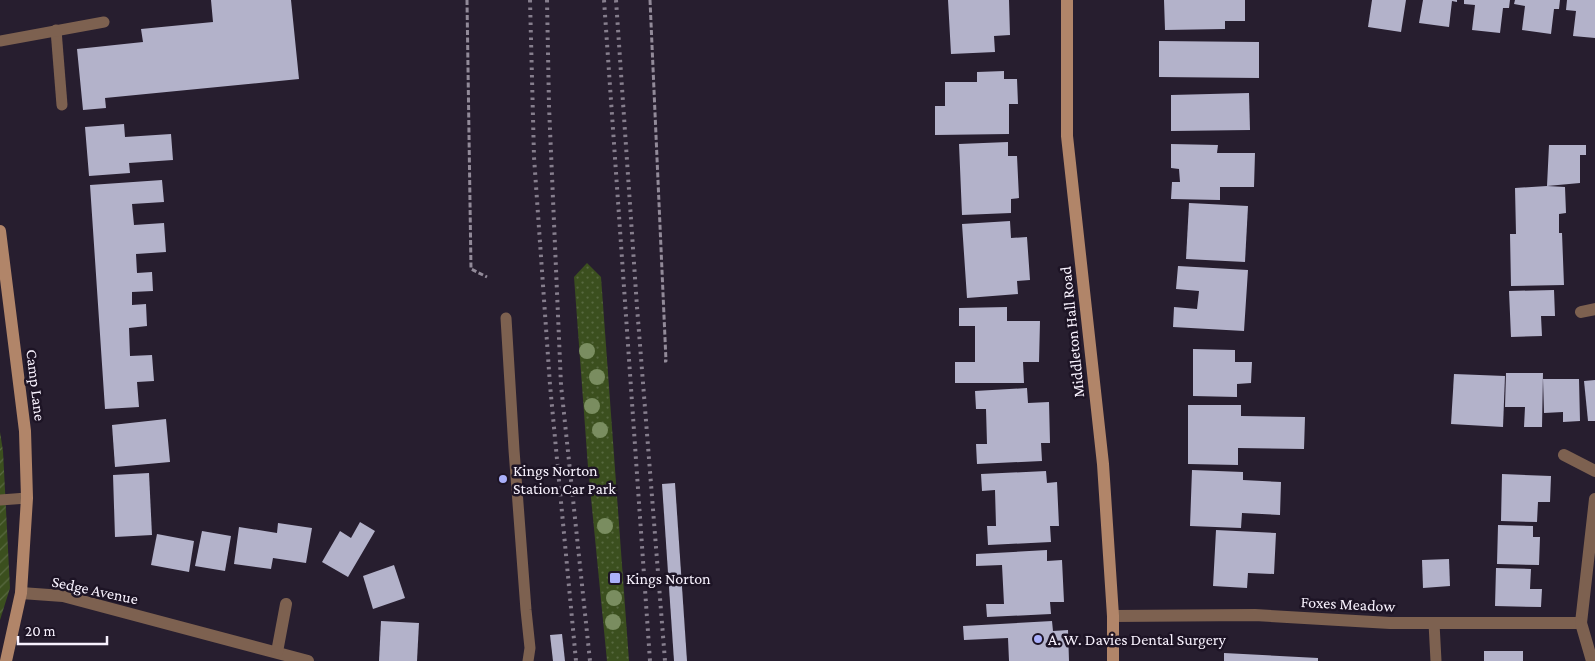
<svg xmlns="http://www.w3.org/2000/svg" width="1595" height="661" viewBox="0 0 1595 661" font-family="'Crimson Pro',serif">
  <style>
    .grass { fill: url(#grass-dots) }
    .garden { fill: url(#garden-furrows) }
    .building { fill: #b3b2ca }
    .lines { fill: none; stroke-linecap: round; stroke-linejoin: round }
    .path { stroke: #928a99; stroke-width: 3; stroke-dasharray: 5 2.5; stroke-linecap: butt }
    .lane { stroke: #7d6150; stroke-width: 11 }
    .street { stroke: #7d6150; stroke-width: 12 }
    .secondary { stroke: #b18569; stroke-width: 12 }
    .rail { stroke: #867e8d; stroke-width: 4; stroke-dasharray: 2.5 5; stroke-linecap: butt }
    .tree { fill: #7a8d60 }
    .poi-dot { fill: #aab0fb; stroke: #1d1425; stroke-width: 2 }
    .labels { text-anchor: middle; dominant-baseline: central; stroke-width: 5; stroke-linejoin: round; paint-order: stroke }
    .street-label { font-size: 16px; fill: #f8f2fe; stroke: #1d1425 }
    .poi-label { font-size: 16px; fill: #f8f2fe; stroke: #1d1425; text-anchor: start }
  </style>
  <defs>
    <pattern id="grass-dots" width="8" height="8" patternUnits="userSpaceOnUse" patternTransform="scale(1.25)"><rect width="8" height="8" fill="#3b4f1e"/><path d="M2 2h.1M6 6h.1" fill="none" stroke="#586940" stroke-width="1.8" stroke-linecap="round"/></pattern>
    <pattern id="garden-furrows" width="10" height="10" patternUnits="userSpaceOnUse" patternTransform="scale(1.25)"><rect width="10" height="10" fill="#3b4f1e"/><path d="M-1 1l2-2M0 10L10 0M9 11l2-2" fill="none" stroke="#586940"/></pattern>
  </defs>
  <rect width="100%" height="100%" fill="#271e2f"/>
  <!-- grass -->
  <polygon class="grass" points="587,263 601,277 629,661 607,661 588,467 574,277"/>
  <!-- garden -->
  <polygon class="garden" points="0,432 3,451 10,588 0,620"/>
  <!-- building -->
  <g class="building">
    <polygon points="211,0 291,0 299,79 105,98 106,108 83,110 77,49 143,42 141,29 213,22"/>
    <polygon points="948,0 1009,0 1010,35 994,36 995,52 951,54"/>
    <polygon points="1164,0 1245,0 1245,21 1225,21 1225,29 1165,30"/>
    <polygon points="1372,0 1406,0 1401,32 1368,27"/>
    <polygon points="1423,0 1457,0 1457,2 1452,1 1449,27 1419,23"/>
    <polygon points="1464,0 1510,0 1509,8 1503,8 1500,33 1472,30 1475,5 1464,4"/>
    <polygon points="1515,0 1560,0 1559,9 1554,9 1551,34 1522,30 1525,6 1514,4"/>
    <polygon points="1567,0 1595,0 1595,38 1573,36 1576,11 1566,10"/>
    <polygon points="1159,41 1259,42 1259,78 1159,77"/>
    <polygon points="1004,71 1004,79 1017,79 1018,104 1009,104 1009,134 935,135 935,106 945,106 945,82 977,82 977,72"/>
    <polygon points="1249,93 1250,130 1171,131 1171,95"/>
    <polygon points="124,124 125,137 171,134 173,160 129,163 130,173 89,176 85,127"/>
    <polygon points="1008,142 1008,156 1017,156 1019,198 1011,199 1011,213 962,215 959,144"/>
    <polygon points="1171,144 1218,145 1217,153 1255,153 1254,187 1220,187 1220,200 1171,199 1172,182 1180,182 1179,169 1171,168"/>
    <polygon points="1549,145 1586,145 1586,155 1580,155 1580,183 1547,186"/>
    <polygon points="162,180 164,202 132,204 134,225 164,223 166,252 136,254 137,273 152,272 153,291 132,292 132,305 146,304 147,326 129,328 130,356 152,355 154,381 137,382 139,407 105,409 90,185"/>
    <polygon points="1547,186 1565,187 1566,213 1559,214 1559,233 1562,233 1564,285 1511,286 1510,234 1516,234 1515,188"/>
    <polygon points="1189,203 1248,206 1245,262 1186,259"/>
    <polygon points="1010,221 1011,238 1027,237 1030,280 1017,281 1018,294 967,298 962,224"/>
    <polygon points="1178,266 1248,270 1244,331 1173,327 1174,307 1197,309 1199,291 1176,289"/>
    <polygon points="1554,290 1555,316 1541,316 1542,336 1511,337 1509,291"/>
    <polygon points="1007,307 1007,321 1040,321 1039,362 1023,362 1024,383 955,383 955,362 975,362 975,326 959,326 959,308"/>
    <polygon points="1193,349 1235,350 1235,362 1252,362 1251,383 1237,384 1237,397 1193,396"/>
    <polygon points="1506,373 1543,373 1542,427 1524,427 1525,407 1505,407"/>
    <polygon points="1454,374 1505,376 1503,427 1451,424"/>
    <polygon points="1543,379 1579,379 1580,421 1563,422 1563,412 1544,413"/>
    <polygon points="1595,380 1595,421 1588,421 1584,381"/>
    <polygon points="1027,388 1028,403 1049,402 1050,443 1041,443 1042,461 977,464 976,444 987,444 986,409 976,409 975,391"/>
    <polygon points="1188,405 1241,405 1241,416 1305,417 1304,449 1238,448 1238,465 1188,464"/>
    <polygon points="166,419 170,462 115,467 112,425"/>
    <polygon points="1192,470 1243,472 1243,480 1281,482 1280,515 1242,513 1241,528 1190,526"/>
    <polygon points="1046,471 1047,483 1057,482 1059,526 1050,526 1051,542 988,545 987,526 996,526 995,490 982,491 981,474"/>
    <polygon points="149,473 152,535 115,537 113,475"/>
    <polygon points="1502,474 1551,476 1550,502 1538,502 1537,522 1501,521"/>
    <polygon points="675,483 687,661 674,661 662,484"/>
    <polygon points="360,522 375,531 348,577 322,562 340,531 351,538"/>
    <polygon points="278,523 312,528 306,563 273,558 271,569 234,564 239,527 277,533"/>
    <polygon points="1498,525 1533,526 1533,537 1540,537 1539,565 1497,564"/>
    <polygon points="1216,530 1276,533 1274,574 1248,573 1247,588 1213,586"/>
    <polygon points="202,531 231,536 225,571 195,566"/>
    <polygon points="157,534 194,541 189,572 151,565"/>
    <polygon points="1047,550 1047,561 1062,560 1064,602 1050,602 1051,614 987,617 986,604 1004,604 1002,565 976,566 976,554"/>
    <polygon points="1449,559 1450,586 1423,588 1422,560"/>
    <polygon points="394,565 405,598 373,609 363,576"/>
    <polygon points="1496,568 1531,569 1530,589 1542,589 1541,607 1495,606"/>
    <polygon points="381,621 419,623 417,661 379,661"/>
    <polygon points="1052,621 1053,631 1068,630 1069,661 1009,661 1008,638 964,640 963,626"/>
    <polygon points="562,634 565,661 553,661 550,635"/>
    <rect x="1484" y="651" width="39" height="10"/>
    <polygon points="1224,653 1318,658 1318,661 1224,661"/>
  </g>
  <g class="lines">
    <!-- path -->
    <g class="path">
      <polyline points="467,0 471,269 487,277"/>
      <polyline points="650,0 666,361 664,361"/>
    </g>
    <!-- lane -->
    <g class="lane">
      <polyline points="56,30 62,105"/>
      <polyline points="0,41 104,22"/>
      <polyline points="506,318 514,450 526,610 530,648 528,661"/>
      <polyline points="0,500 27,498"/>
      <polyline points="1434,623 1436,661"/>
    </g>
    <!-- street -->
    <g class="street">
      <polyline points="1581,312 1595,309"/>
      <polyline points="1564,455 1595,471"/>
      <polyline points="21,593 63,596 308,661"/>
      <polyline points="1113,616 1255,615 1390,623 1581,623 1595,499"/>
      <polyline points="1581,623 1592,661"/>
      <polyline points="277,652 286,604"/>
    </g>
    <!-- secondary -->
    <g class="secondary">
      <polyline points="1067,0 1067,136 1103,464 1113,616 1113,661"/>
      <polyline points="0,231 25,431 27,498 21,593 6,661"/>
    </g>
    <!-- rail -->
    <g class="rail">
      <polyline points="530,0 534,157 550,385 576,661"/>
      <polyline points="547,0 549,106 561,385 590,661"/>
      <polyline points="604,0 650,661"/>
      <polyline points="616,0 637,307 665,661"/>
    </g>
  </g>
  <!-- trees -->
  <g class="tree">
    <circle cx="587" cy="351" r="8"/>
    <circle cx="597" cy="377" r="8"/>
    <circle cx="592" cy="406" r="8"/>
    <circle cx="600" cy="430" r="8"/>
    <circle cx="605" cy="526" r="8"/>
    <circle cx="614" cy="598" r="8"/>
    <circle cx="613" cy="622" r="8"/>
  </g>
  <!-- markers -->
  <g class="poi-dot">
    <circle cx="503" cy="479" r="5"/>
    <rect x="609" y="572" width="12" height="12" rx="2.5"/>
    <circle cx="1038" cy="639" r="5"/>
  </g>
  <g class="labels">
    <!-- street labels -->
    <g class="street-label">
      <text transform="translate(1072 332) rotate(-96)">Middleton Hall Road</text>
      <text transform="translate(36 385) rotate(83)">Camp Lane</text>
      <text transform="translate(95 590) rotate(12)">Sedge Avenue</text>
      <text transform="translate(1348 604) rotate(3)">Foxes Meadow</text>
    </g>
    <!-- poi labels -->
    <g class="poi-label">
      <text x="513" y="470">Kings Norton<tspan x="513" dy="18">Station Car Park</tspan></text>
      <text x="626" y="578">Kings Norton</text>
      <text x="1048" y="639">A. W. Davies Dental Surgery</text>
    </g>
  </g>
  <!-- scale -->
  <path d="M18 636v8h89v-8" fill="none" stroke="#f8f2fe" stroke-width="2.5"/>
  <text x="25" y="636" font-size="15" fill="#f8f2fe" stroke="#1d1425" stroke-width="4" paint-order="stroke">20 m</text>
</svg>
